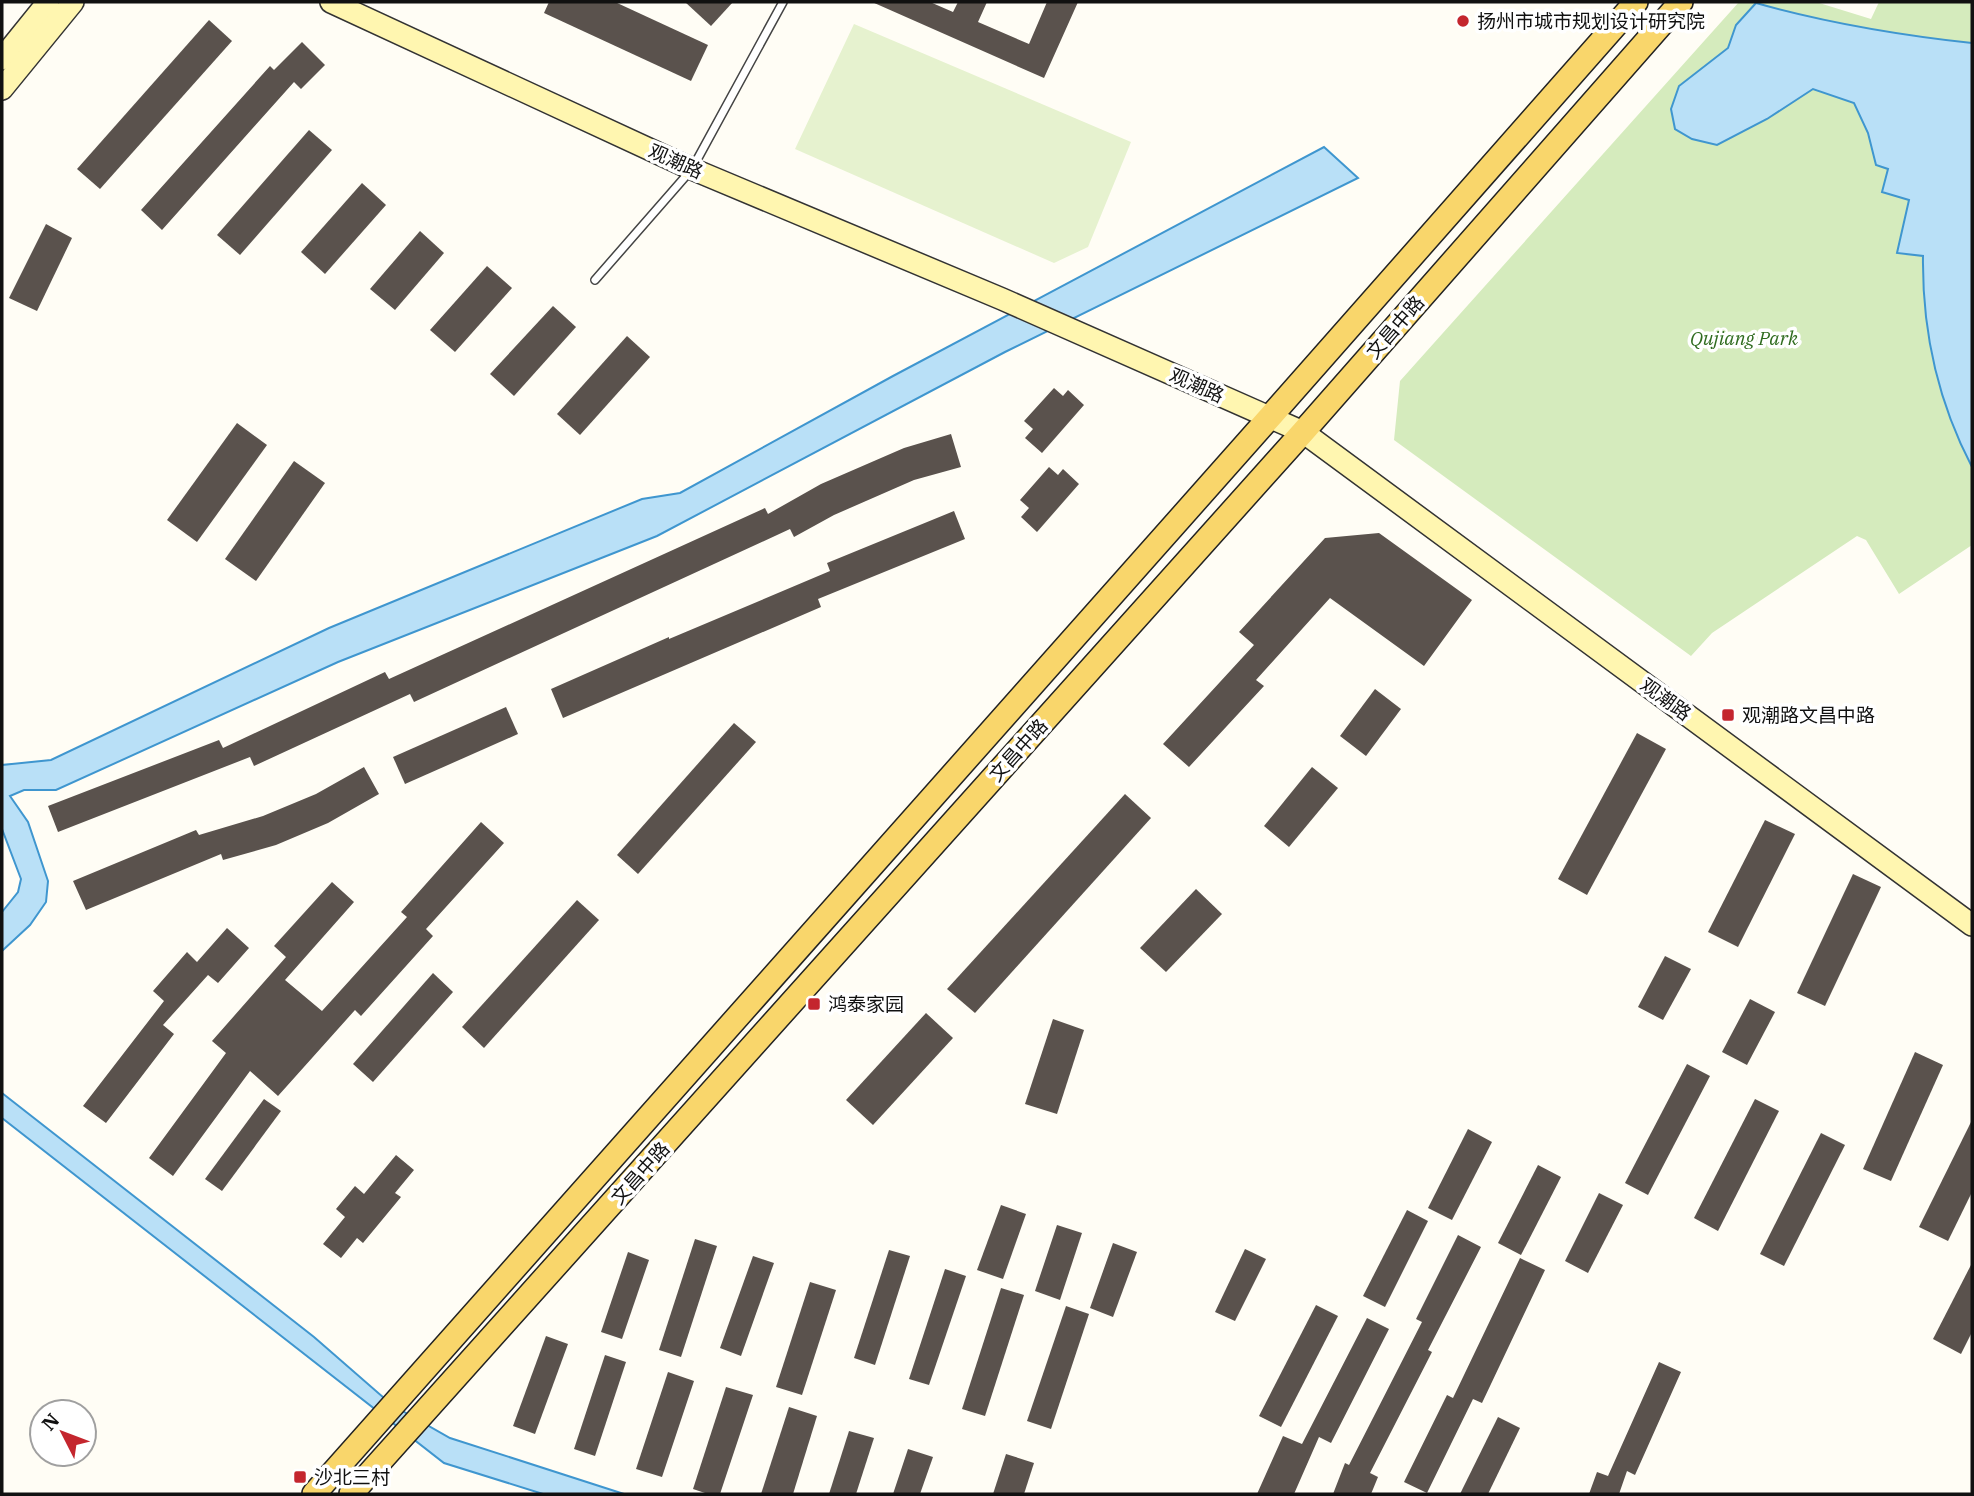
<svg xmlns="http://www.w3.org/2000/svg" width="1974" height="1496" viewBox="0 0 1974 1496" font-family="'IBM Plex Serif','Noto Sans SC',serif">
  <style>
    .green { fill: #d5ebbd }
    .pitch { fill: #e6f2cf }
    .water { fill: #b9e0f7; stroke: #3f96cf; stroke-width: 2 }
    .building { fill: #5a524d }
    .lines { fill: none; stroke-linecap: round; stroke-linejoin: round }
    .lane-casing { stroke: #444; stroke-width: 10 }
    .secondary-casing { stroke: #333; stroke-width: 24 }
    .primary-casing { stroke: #222; stroke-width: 26 }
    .lane { stroke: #fff; stroke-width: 7 }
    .secondary { stroke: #fff6b0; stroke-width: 21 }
    .primary { stroke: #f9d66b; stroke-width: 23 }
    .poi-dot { fill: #c4262e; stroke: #fff; stroke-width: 2.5 }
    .labels { text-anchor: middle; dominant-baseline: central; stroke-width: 7; stroke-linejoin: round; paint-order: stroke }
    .poi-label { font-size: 19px; fill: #111; stroke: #fff; text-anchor: start }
    .street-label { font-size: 19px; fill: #111; stroke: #fff }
    .park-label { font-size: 19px; font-style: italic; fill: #2f6b1f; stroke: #fff }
  </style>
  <rect width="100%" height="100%" fill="#fffdf5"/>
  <!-- green -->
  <polygon class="green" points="1739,2 1816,2 1871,19 1879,2 1972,2 1972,545 1899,594 1866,540 1857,536 1712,633 1691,656 1394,440 1400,381"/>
  <!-- pitch -->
  <polygon class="pitch" points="854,24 1131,142 1088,247 1054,263 795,149"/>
  <!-- water -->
  <g class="water">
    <path d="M1756 3C1827 23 1899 35 1972 43V467C1938 402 1922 330 1923 256L1897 253 1909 200 1882 192 1888 169 1876 165 1868 133 1854 103 1813 89 1767 119 1717 145 1692 139 1675 129 1671 109 1679 86 1728 48 1736 25Z"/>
    <polygon points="1324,147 1358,178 1005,352 657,536 338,662 56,790 24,790 10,796 28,822 48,881 46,902 30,925 2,951 2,912 18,892 21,879 2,829 2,765 51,760 329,628 642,499 680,493 893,376"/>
    <polygon points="2,1093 314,1337 392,1405 450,1438 624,1494 543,1494 444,1463 2,1118"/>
  </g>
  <!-- building -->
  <g class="building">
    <polygon points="549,2 615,2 708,45 691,81 544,13"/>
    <polygon points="685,2 733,2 711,26"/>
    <polygon points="872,2 930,2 953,12 958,2 987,2 978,22 1029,44 1047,2 1078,2 1044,78"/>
    <polygon points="209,20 232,41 100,189 77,169"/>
    <polygon points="302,42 325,65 301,89 294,82 162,230 141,210 270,66 274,70"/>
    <polygon points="309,130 332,150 240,255 217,235"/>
    <polygon points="362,183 386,205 325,274 301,252"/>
    <polygon points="46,224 72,238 37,311 9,298"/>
    <polygon points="420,231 444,253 395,310 370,289"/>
    <polygon points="487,266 512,288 455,352 430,330"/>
    <polygon points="553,306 576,327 514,396 490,374"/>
    <polygon points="627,336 650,357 580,435 557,414"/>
    <polygon points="1054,388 1063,396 1068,390 1084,405 1042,453 1025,438 1033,429 1024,421"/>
    <polygon points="237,423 267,445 197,542 167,520"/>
    <polygon points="951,434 961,467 914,480 834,515 794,537 790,529 414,702 410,694 254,766 250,757 58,832 48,806 219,740 223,748 385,672 389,679 765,508 768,514 821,484 904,448"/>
    <polygon points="294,461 325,483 256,581 225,559"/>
    <polygon points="1049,467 1058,475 1063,469 1079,484 1037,532 1021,517 1029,508 1020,500"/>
    <polygon points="954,511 965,539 818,599 821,607 563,718 551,689 669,637 669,639 830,571 827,563"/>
    <polygon points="1379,533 1472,600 1424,666 1330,598 1256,680 1264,686 1189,767 1163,744 1254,645 1239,632 1325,538"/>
    <polygon points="1375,689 1401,709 1366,756 1340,736"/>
    <polygon points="506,707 518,734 405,784 393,757"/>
    <polygon points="734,723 756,742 638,874 617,855"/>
    <polygon points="1637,733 1666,749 1587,895 1558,879"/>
    <polygon points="364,767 379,794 328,823 276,845 223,860 221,854 86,910 73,881 196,830 199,835 263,816 316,794"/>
    <polygon points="1312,767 1338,788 1289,847 1264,826"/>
    <polygon points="1125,794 1151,818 975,1013 947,989"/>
    <polygon points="1765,820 1795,834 1738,947 1708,932"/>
    <polygon points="481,822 504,843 426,929 433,936 361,1016 355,1010 278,1096 250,1071 173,1176 149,1158 226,1053 212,1041 286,957 274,946 332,882 354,902 285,980 322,1011 407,917 401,912"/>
    <polygon points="1853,874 1881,887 1825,1006 1797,993"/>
    <polygon points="1196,889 1222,914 1166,972 1140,948"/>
    <polygon points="577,900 599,920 484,1048 462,1027"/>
    <polygon points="227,928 249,948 218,983 208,975 163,1025 174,1034 106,1123 83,1106 164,1001 153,991 187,952 197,962"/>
    <polygon points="1665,956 1691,969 1663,1020 1638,1007"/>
    <polygon points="433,973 453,992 373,1082 353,1064"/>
    <polygon points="1750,999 1775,1012 1747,1065 1722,1052"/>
    <polygon points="926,1013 953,1038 873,1125 846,1100"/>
    <polygon points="1053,1019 1084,1030 1057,1114 1025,1104"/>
    <polygon points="1915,1052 1943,1065 1891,1181 1863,1169"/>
    <polygon points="1687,1064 1710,1076 1648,1195 1625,1183"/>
    <polygon points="264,1099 281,1111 222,1191 205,1179"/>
    <polygon points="1755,1099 1779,1111 1718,1231 1694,1218"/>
    <polygon points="1972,1120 1972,1192 1948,1241 1919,1227"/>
    <polygon points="1468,1129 1492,1142 1452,1220 1428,1208"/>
    <polygon points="1821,1133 1845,1145 1784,1266 1760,1254"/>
    <polygon points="396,1155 414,1170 395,1193 401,1197 363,1243 357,1238 341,1258 323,1244 345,1217 336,1209 355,1186 364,1194"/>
    <polygon points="1538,1165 1561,1177 1521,1255 1498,1243"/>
    <polygon points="1599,1193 1623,1205 1588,1273 1565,1261"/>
    <polygon points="1001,1205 1026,1214 1003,1279 977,1270"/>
    <polygon points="1407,1210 1428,1221 1385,1307 1363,1296"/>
    <polygon points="1057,1225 1082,1233 1060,1300 1035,1291"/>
    <polygon points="1458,1235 1481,1247 1428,1350 1432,1352 1370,1473 1378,1477 1371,1494 1333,1494 1345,1463 1349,1465 1422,1322 1416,1319"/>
    <polygon points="695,1239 717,1246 681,1357 659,1350"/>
    <polygon points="1113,1243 1137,1252 1113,1317 1090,1308"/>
    <polygon points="1245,1249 1266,1259 1235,1321 1215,1312"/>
    <polygon points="889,1250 910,1256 875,1365 854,1358"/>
    <polygon points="628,1252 649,1260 622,1339 601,1332"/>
    <polygon points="753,1256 774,1263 741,1356 720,1348"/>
    <polygon points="1520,1258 1545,1270 1482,1403 1473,1399 1427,1493 1404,1482 1447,1395 1453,1398"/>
    <polygon points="1972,1263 1972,1332 1961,1354 1933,1339"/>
    <polygon points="945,1269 966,1276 929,1385 909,1379"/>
    <polygon points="810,1282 836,1290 802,1395 776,1387"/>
    <polygon points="1001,1288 1024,1295 985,1416 962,1409"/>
    <polygon points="1316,1305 1338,1316 1281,1427 1259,1416"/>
    <polygon points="1066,1306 1089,1314 1051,1429 1027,1421"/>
    <polygon points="1367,1318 1389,1329 1331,1443 1319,1437 1294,1494 1257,1494 1283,1436 1302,1444"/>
    <polygon points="546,1336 568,1344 535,1434 513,1426"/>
    <polygon points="605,1355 626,1362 595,1456 574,1449"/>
    <polygon points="1659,1362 1681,1372 1635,1475 1627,1471 1619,1494 1589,1494 1597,1472 1608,1476"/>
    <polygon points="668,1372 694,1381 662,1477 636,1469"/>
    <polygon points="726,1387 753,1395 720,1494 708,1494 693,1489"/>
    <polygon points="789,1407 817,1416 793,1494 761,1494"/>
    <polygon points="1498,1417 1520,1428 1488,1494 1460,1494"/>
    <polygon points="849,1431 874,1438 856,1494 829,1494"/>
    <polygon points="908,1449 933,1457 920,1494 893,1494"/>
    <polygon points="1006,1454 1034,1463 1024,1494 993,1494"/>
  </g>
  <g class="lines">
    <defs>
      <polyline id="lane" points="595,280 692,169 783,2"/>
      <g id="secondary">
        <polyline points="331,2 692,169 1002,299 1303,432 1972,925"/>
        <polyline points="2,59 48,2"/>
        <polyline points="2,89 73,2"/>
      </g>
      <g id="primary">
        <polyline points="314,1494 1270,417 1636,2"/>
        <polyline points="351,1494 1303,432 1681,2"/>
      </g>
    </defs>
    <!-- lane casing -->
    <use href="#lane" class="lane-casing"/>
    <!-- secondary casing -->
    <use href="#secondary" class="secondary-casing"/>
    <!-- primary casing -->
    <use href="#primary" class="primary-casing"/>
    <!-- lane -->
    <use href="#lane" class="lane"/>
    <!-- secondary -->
    <use href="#secondary" class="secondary"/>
    <!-- primary -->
    <use href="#primary" class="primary"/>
  </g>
  <!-- markers -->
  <g class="poi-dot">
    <circle cx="1463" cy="21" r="7"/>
    <rect x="1721" y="708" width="14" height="14" rx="3.5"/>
    <rect x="807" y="997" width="14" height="14" rx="3.5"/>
    <rect x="293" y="1470" width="14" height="14" rx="3.5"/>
  </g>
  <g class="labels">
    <!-- poi labels -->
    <g class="poi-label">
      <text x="1477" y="21">扬州市城市规划设计研究院</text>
      <text x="1742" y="715">观潮路文昌中路</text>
      <text x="828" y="1004">鸿泰家园</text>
      <text x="314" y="1477">沙北三村</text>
    </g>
    <!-- street labels -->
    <g class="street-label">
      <text transform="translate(676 161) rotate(24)">观潮路</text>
      <text transform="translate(1395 327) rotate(-49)">文昌中路</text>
      <text transform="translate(1197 385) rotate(24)">观潮路</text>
      <text transform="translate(1666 699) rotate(36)">观潮路</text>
      <text transform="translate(1018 750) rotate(-48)">文昌中路</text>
      <text transform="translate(640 1173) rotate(-48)">文昌中路</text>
    </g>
    <!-- park labels -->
    <g class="park-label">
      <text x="1744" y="338">Qujiang Park</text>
    </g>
  </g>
  <!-- border -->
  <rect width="1974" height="1496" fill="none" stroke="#111111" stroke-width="7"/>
  <!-- north arrow -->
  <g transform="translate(63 1433) rotate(312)"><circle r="33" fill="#ffffff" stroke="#a0a0a0" stroke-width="2"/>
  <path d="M0-5L12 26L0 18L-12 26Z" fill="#c4262e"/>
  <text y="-10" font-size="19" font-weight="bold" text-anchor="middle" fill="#111111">N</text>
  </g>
</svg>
